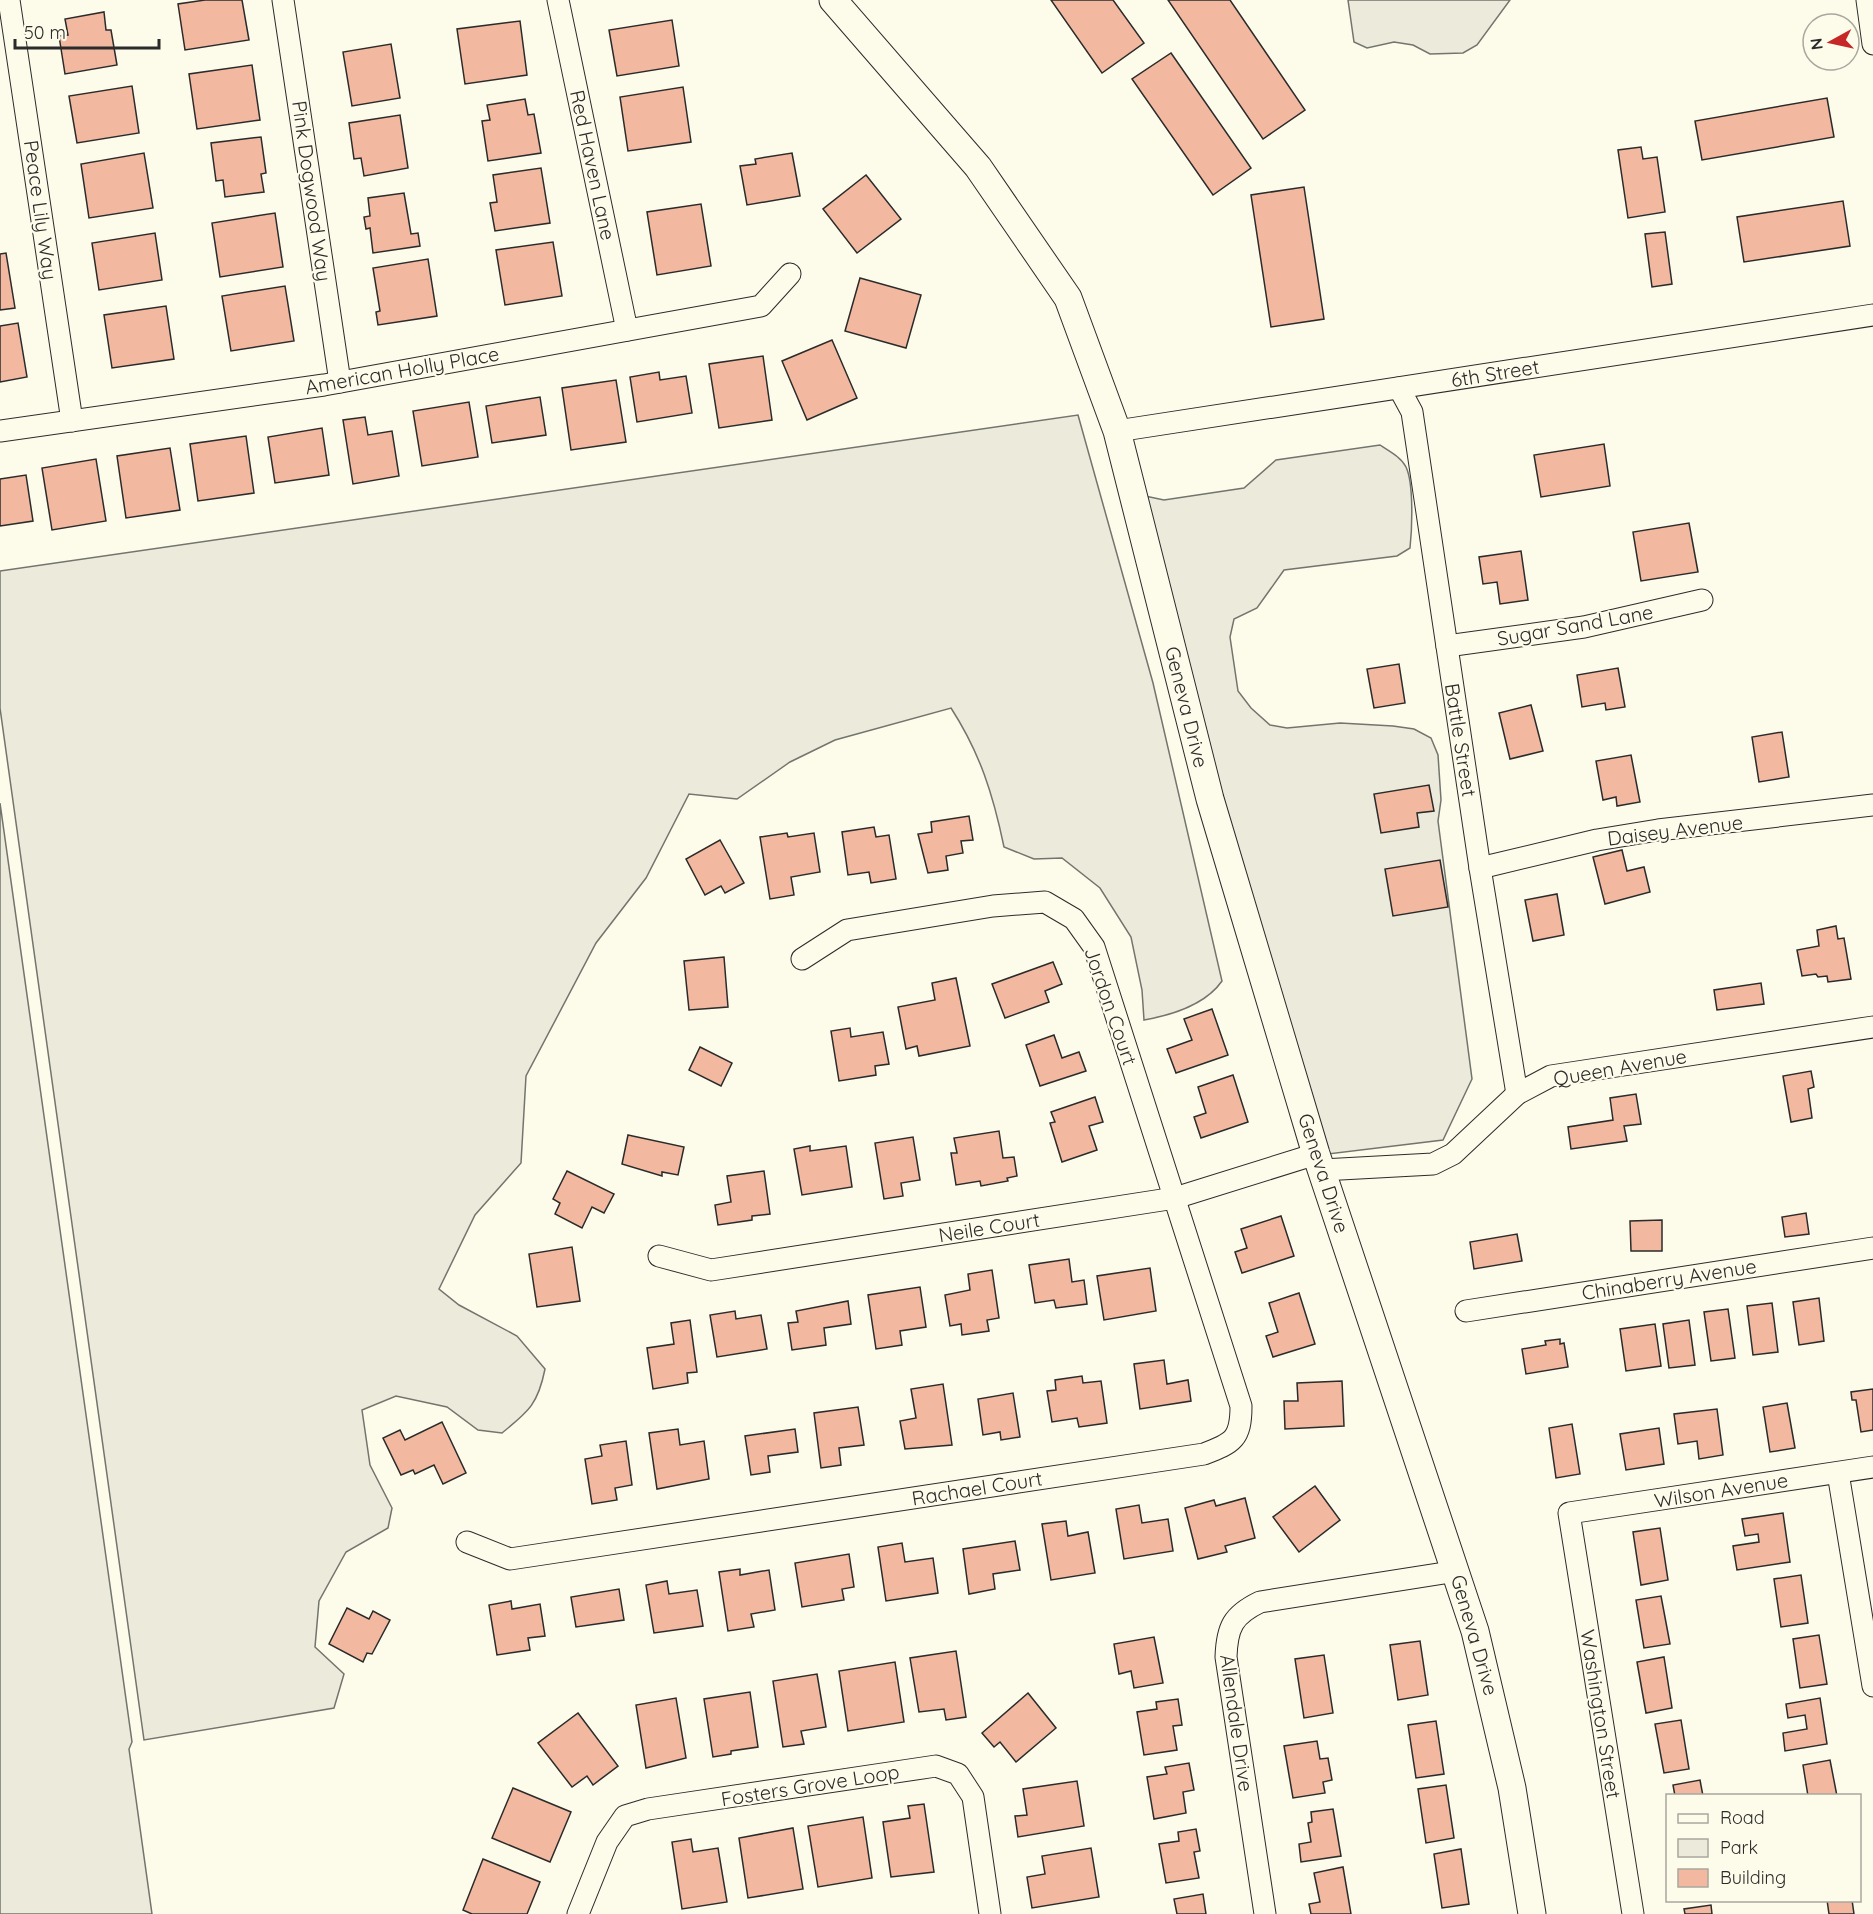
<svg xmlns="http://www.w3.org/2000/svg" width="1873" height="1914" viewBox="0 0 1873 1914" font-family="Quicksand,sans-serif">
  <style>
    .green { fill: #ecebdb; stroke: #74746e; stroke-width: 1.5 }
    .building { fill: #f2b8a0; stroke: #2b2b2b; stroke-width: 1.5 }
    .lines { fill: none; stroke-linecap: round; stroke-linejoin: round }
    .minor-casing { stroke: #2b2b2b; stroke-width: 23 }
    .major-casing { stroke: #2b2b2b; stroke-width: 29 }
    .minor { stroke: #fdfbea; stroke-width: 21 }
    .major { stroke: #fdfbea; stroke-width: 27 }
    .labels { text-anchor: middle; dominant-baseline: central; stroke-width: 4.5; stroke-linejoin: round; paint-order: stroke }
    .street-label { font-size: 20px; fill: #2b2b2b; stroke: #fdfbea }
  </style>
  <rect width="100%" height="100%" fill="#fdfbea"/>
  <!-- green -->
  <g class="green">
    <polygon points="1348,0 1510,0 1477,45 1463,53 1430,54 1413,45 1394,42 1367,48 1354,42"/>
    <path d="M1078 415 1153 683 1222 981C1206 1004 1172 1015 1144 1020L1142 990 1131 937 1100 888 1062 858 1034 859 1004 847C993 794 980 753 951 708L835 740 790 762 737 799 689 794 646 878 596 943 526 1076 521 1163 475 1215 439 1289 459 1305 517 1336 545 1369C538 1404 529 1411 502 1433L478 1430 447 1407 396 1396 362 1410 370 1465 392 1508 388 1528 346 1552 319 1601 315 1647 344 1674 334 1708 144 1740 0 708V571Z"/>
    <path d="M1380 445C1389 451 1401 457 1406 467 1414 484 1412 529 1410 548L1397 556 1284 570 1257 608 1234 619 1230 637 1238 691 1251 708 1270 725 1287 728 1340 723 1393 726 1414 729 1431 738 1438 755 1441 800 1438 821 1472 1079 1443 1140 1328 1154 1221 796 1145 496 1164 500 1244 488 1276 460Z"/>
    <polygon points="0,803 132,1742 129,1749 152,1914 0,1914"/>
  </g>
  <!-- building -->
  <g class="building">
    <polygon points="205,0 242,0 249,40 185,50 178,4"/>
    <polygon points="1051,0 1113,0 1144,43 1102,73"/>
    <polygon points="1168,0 1230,0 1305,110 1263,139"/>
    <polygon points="104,12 106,30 111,30 117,65 65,74 59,36 68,35 65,19"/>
    <polygon points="672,20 679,66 617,76 609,30"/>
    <polygon points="520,21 527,75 465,84 457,29"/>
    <polygon points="391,44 400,98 352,106 343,52"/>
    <polygon points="1171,53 1251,168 1213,195 1132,79"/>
    <polygon points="252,65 260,120 197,129 189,74"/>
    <polygon points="132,86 139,133 77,143 69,96"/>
    <polygon points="683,87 691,142 628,151 620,97"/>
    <polygon points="1827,98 1834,137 1702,160 1695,121"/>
    <polygon points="525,99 528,115 534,114 541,153 488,161 482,121 490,120 487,105"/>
    <polygon points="400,115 408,168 364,176 361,158 354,159 349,123"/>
    <polygon points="261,137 266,173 261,174 264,192 225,197 223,180 216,181 211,143"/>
    <polygon points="1641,147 1643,159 1657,157 1665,212 1628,218 1618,150"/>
    <polygon points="144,153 153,208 89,218 81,164"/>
    <polygon points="792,153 800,196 747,205 740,166 756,164 755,159"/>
    <polygon points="541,168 550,223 495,231 490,203 497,202 493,175"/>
    <polygon points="866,175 901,219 857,253 823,209"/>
    <polygon points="1304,187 1324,319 1271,327 1251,195"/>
    <polygon points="404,193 411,234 418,233 420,246 373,253 370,228 366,229 364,217 370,216 368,198"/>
    <polygon points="1843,201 1850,246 1744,262 1737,217"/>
    <polygon points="701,204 711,266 657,275 647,212"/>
    <polygon points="275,213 283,267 220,277 212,223"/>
    <polygon points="1665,232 1672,284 1652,287 1645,234"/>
    <polygon points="155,233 162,280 99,290 92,243"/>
    <polygon points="553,242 562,296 505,305 496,250"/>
    <polygon points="6,253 15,308 0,310 0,254"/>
    <polygon points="428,259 437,316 378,325 376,312 380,311 373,268"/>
    <polygon points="860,278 921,295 906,348 845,331"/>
    <polygon points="285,286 294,341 231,351 222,296"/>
    <polygon points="166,306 174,359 112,368 104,315"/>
    <polygon points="18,323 27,377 0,382 0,326"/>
    <polygon points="832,340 857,398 807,420 782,361"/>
    <polygon points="763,356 772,420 719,428 709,364"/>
    <polygon points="659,372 660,380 686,376 692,413 637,422 630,377"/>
    <polygon points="616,380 626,442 571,450 562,388"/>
    <polygon points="540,397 546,435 492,443 486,406"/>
    <polygon points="469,402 478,457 422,466 413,411"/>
    <polygon points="365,417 368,435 392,431 399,476 353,484 343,420"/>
    <polygon points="322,428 329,475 275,483 268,437"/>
    <polygon points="246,436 254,493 198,501 190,444"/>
    <polygon points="1604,444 1610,486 1541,497 1534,455"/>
    <polygon points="170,448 180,510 126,518 117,456"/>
    <polygon points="96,459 106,521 52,530 42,468"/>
    <polygon points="26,475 33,521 0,526 0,479"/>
    <polygon points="1689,523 1698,572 1641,581 1633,532"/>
    <polygon points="1521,551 1528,600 1500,604 1497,582 1483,584 1479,557"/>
    <polygon points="1399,664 1405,703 1374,708 1367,669"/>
    <polygon points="1618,668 1625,707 1606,710 1605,703 1582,707 1577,675"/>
    <polygon points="1531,705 1543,751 1510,759 1499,713"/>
    <polygon points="1782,732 1789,777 1759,782 1752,737"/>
    <polygon points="1631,755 1640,802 1617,806 1616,797 1603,800 1596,761"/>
    <polygon points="1429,785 1434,811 1417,813 1419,827 1381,833 1374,794"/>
    <polygon points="969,816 973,840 961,841 963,853 946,856 948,870 928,873 918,834 932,832 931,822"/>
    <polygon points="874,827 876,837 889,835 896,879 871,883 869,872 848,875 842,832"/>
    <polygon points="787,833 788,837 814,833 820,872 791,877 794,895 770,899 760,837"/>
    <polygon points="720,840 744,883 725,893 721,886 705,895 686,859"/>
    <polygon points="1622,850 1627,871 1644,867 1650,892 1605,904 1593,857"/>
    <polygon points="1440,860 1448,907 1393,916 1385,869"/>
    <polygon points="1557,894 1564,935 1533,941 1525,900"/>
    <polygon points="1836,926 1838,939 1844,938 1851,979 1828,982 1827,976 1818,977 1816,974 1802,976 1797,950 1819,946 1817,930"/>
    <polygon points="724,957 728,1007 689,1010 684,961"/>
    <polygon points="1053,962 1062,984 1045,991 1049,1002 1005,1018 992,984"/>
    <polygon points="956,978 970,1046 919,1056 917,1046 906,1049 898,1007 935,1000 932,983"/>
    <polygon points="1761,983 1764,1004 1717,1010 1714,990"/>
    <polygon points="1212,1009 1228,1055 1176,1073 1167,1049 1192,1040 1184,1019"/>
    <polygon points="850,1028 851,1037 883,1032 889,1064 875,1066 876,1075 839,1081 831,1031"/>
    <polygon points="1054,1035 1062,1058 1079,1052 1086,1071 1040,1086 1026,1045"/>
    <polygon points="700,1047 732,1063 721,1086 689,1070"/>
    <polygon points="1811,1071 1814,1087 1808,1089 1812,1118 1791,1122 1783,1076"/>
    <polygon points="1233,1075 1248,1122 1201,1138 1194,1117 1206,1113 1198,1087"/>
    <polygon points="1636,1094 1641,1124 1624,1126 1627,1141 1571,1149 1568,1127 1613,1120 1610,1098"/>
    <polygon points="1095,1097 1103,1122 1089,1126 1097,1150 1062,1162 1050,1123 1055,1122 1051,1112"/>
    <polygon points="999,1131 1003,1158 1014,1157 1017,1176 1007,1178 1008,1181 981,1186 980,1181 956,1185 951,1153 957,1153 954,1138"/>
    <polygon points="628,1135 684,1147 678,1175 662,1172 662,1176 622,1164"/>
    <polygon points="913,1137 920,1180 901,1183 903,1196 884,1199 875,1143"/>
    <polygon points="810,1146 810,1151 846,1146 852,1187 802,1195 794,1149"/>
    <polygon points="567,1171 614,1194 604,1213 592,1207 582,1228 555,1214 560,1203 553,1199"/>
    <polygon points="764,1171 770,1214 752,1216 752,1220 718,1225 715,1205 731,1202 727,1176"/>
    <polygon points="1806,1213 1809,1234 1785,1237 1782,1217"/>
    <polygon points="1281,1216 1294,1256 1242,1273 1235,1252 1247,1248 1241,1229"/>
    <polygon points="1662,1220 1662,1251 1631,1251 1630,1221"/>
    <polygon points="1517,1234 1522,1261 1474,1269 1470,1242"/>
    <polygon points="572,1247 580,1301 537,1307 529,1254"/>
    <polygon points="1069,1259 1072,1282 1084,1280 1087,1304 1056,1308 1054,1300 1035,1303 1029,1265"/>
    <polygon points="1150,1268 1156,1311 1104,1320 1097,1276"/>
    <polygon points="992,1270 999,1318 987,1320 989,1331 962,1335 961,1324 950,1326 945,1295 970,1290 968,1274"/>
    <polygon points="920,1287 926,1327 900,1331 902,1345 876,1349 868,1295"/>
    <polygon points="1299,1293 1315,1344 1273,1357 1266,1336 1278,1332 1269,1303"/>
    <polygon points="1819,1298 1824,1341 1799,1345 1793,1302"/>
    <polygon points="848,1301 851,1324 824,1328 826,1345 792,1350 788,1323 798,1322 796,1311"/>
    <polygon points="1772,1303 1778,1352 1753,1355 1747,1306"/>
    <polygon points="1728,1309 1735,1358 1711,1361 1704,1312"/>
    <polygon points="735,1311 736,1319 761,1315 767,1349 717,1357 710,1315"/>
    <polygon points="690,1320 697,1372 687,1373 688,1383 653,1389 647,1348 674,1344 671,1323"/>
    <polygon points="1689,1320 1695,1365 1669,1368 1663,1324"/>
    <polygon points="1655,1324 1661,1366 1626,1371 1620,1329"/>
    <polygon points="1560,1339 1560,1344 1564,1343 1568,1367 1526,1374 1522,1349 1546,1345 1545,1341"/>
    <polygon points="1164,1360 1167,1384 1188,1380 1191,1401 1140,1409 1134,1364"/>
    <polygon points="1082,1376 1083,1383 1101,1381 1107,1423 1079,1427 1077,1418 1052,1422 1047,1391 1056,1390 1055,1380"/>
    <polygon points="1342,1381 1344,1426 1285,1429 1284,1401 1298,1401 1297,1383"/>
    <polygon points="943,1384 952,1445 905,1449 900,1421 916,1418 911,1389"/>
    <polygon points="1873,1389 1873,1430 1861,1432 1856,1400 1852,1400 1851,1392"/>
    <polygon points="1013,1393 1020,1437 1001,1440 1000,1432 983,1435 978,1399"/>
    <polygon points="1787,1403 1795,1448 1770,1452 1763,1407"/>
    <polygon points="858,1407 864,1445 839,1448 841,1465 821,1468 814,1413"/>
    <polygon points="1717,1409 1723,1455 1699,1459 1697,1441 1678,1444 1674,1414"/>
    <polygon points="442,1422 466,1473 443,1484 434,1465 415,1474 413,1470 401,1475 383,1438 400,1430 405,1440"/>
    <polygon points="1572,1424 1580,1474 1556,1478 1549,1428"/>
    <polygon points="1659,1428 1664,1464 1626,1470 1620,1434"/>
    <polygon points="678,1429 680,1445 704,1441 709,1479 657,1489 649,1433"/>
    <polygon points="795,1429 798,1452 768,1456 770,1472 751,1475 745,1436"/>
    <polygon points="626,1441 632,1485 615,1488 617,1500 592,1504 585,1459 602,1456 600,1445"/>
    <polygon points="1315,1486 1340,1520 1299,1552 1273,1517"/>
    <polygon points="1245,1498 1255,1538 1225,1546 1227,1552 1198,1559 1185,1508 1214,1500 1216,1506"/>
    <polygon points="1139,1505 1142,1523 1168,1519 1173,1551 1124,1559 1116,1509"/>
    <polygon points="1783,1513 1790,1562 1737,1570 1733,1546 1759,1542 1758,1534 1745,1536 1742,1519"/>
    <polygon points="1066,1521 1068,1536 1088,1532 1095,1573 1051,1580 1042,1524"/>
    <polygon points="1660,1528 1668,1580 1641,1585 1633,1532"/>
    <polygon points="1015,1541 1020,1570 993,1574 995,1589 969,1594 963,1549"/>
    <polygon points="902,1543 905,1562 933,1558 938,1593 886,1601 878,1547"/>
    <polygon points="849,1554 854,1587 842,1589 844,1600 802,1607 795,1563"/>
    <polygon points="740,1569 740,1575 769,1570 775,1610 751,1614 754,1627 728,1631 719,1572"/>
    <polygon points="1801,1575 1808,1623 1781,1627 1774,1579"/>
    <polygon points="667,1581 669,1594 697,1590 703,1626 654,1633 646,1585"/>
    <polygon points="619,1589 624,1620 576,1627 571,1597"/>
    <polygon points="1661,1596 1670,1644 1644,1648 1636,1600"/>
    <polygon points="511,1601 512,1609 540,1604 545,1636 528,1638 530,1650 497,1655 489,1605"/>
    <polygon points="347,1608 369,1619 373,1611 390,1620 372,1654 367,1653 363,1662 329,1644"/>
    <polygon points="1819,1635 1827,1684 1800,1688 1793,1639"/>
    <polygon points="1154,1637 1163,1683 1134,1688 1131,1671 1119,1674 1114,1644"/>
    <polygon points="1420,1641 1428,1695 1398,1700 1390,1645"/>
    <polygon points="956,1651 966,1717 946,1720 944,1709 919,1712 910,1658"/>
    <polygon points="1324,1655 1333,1713 1304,1718 1295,1659"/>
    <polygon points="1664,1657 1672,1708 1646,1713 1637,1662"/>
    <polygon points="895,1662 904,1722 848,1731 839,1671"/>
    <polygon points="817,1674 826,1727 801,1731 804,1744 783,1747 773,1681"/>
    <polygon points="750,1692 758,1747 731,1751 731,1754 713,1757 704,1699"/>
    <polygon points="1028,1693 1056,1728 1016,1762 1000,1742 994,1747 982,1733"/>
    <polygon points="676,1698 686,1758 646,1768 636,1705"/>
    <polygon points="1820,1698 1827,1744 1785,1751 1783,1733 1807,1729 1805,1715 1788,1718 1786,1704"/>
    <polygon points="1178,1699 1182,1725 1173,1726 1177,1750 1144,1755 1137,1712 1157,1709 1156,1702"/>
    <polygon points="578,1713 618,1766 593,1785 587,1776 572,1787 538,1743"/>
    <polygon points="1681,1720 1689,1769 1664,1773 1655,1724"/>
    <polygon points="1436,1721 1444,1774 1416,1778 1408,1725"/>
    <polygon points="1317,1741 1320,1759 1328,1758 1332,1780 1323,1782 1325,1793 1293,1798 1284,1746"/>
    <polygon points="1830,1760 1837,1796 1808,1796 1803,1765"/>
    <polygon points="1189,1763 1194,1790 1183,1792 1186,1813 1154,1819 1147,1777 1167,1774 1165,1767"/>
    <polygon points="1700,1780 1703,1796 1675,1796 1673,1785"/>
    <polygon points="1077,1781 1084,1826 1018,1837 1015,1816 1027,1815 1023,1789"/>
    <polygon points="1446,1785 1454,1838 1426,1843 1418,1789"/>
    <polygon points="513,1788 571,1812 550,1862 492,1838"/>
    <polygon points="924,1804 934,1872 891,1877 883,1822 910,1818 908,1806"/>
    <polygon points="1333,1809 1341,1856 1301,1862 1299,1844 1311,1842 1308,1823 1312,1822 1311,1812"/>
    <polygon points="863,1817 872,1878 818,1887 808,1826"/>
    <polygon points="793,1828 803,1889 748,1898 739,1838"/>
    <polygon points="1196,1829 1200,1851 1194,1852 1199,1878 1166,1883 1159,1844 1179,1841 1178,1832"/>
    <polygon points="691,1839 693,1852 718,1848 727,1902 682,1909 672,1842"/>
    <polygon points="1091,1848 1099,1897 1032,1908 1027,1877 1045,1874 1042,1856"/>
    <polygon points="1461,1849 1469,1904 1442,1908 1434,1854"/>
    <polygon points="483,1859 540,1882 527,1914 472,1914 463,1910"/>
    <polygon points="1343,1867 1351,1914 1311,1914 1309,1904 1320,1902 1314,1873"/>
    <polygon points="1203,1894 1206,1914 1177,1914 1174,1899"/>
    <polygon points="1827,1900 1852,1900 1854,1914 1829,1914"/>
    <polygon points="1711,1905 1712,1914 1685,1914 1684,1909"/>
  </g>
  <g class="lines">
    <defs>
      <g id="minor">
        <polyline points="9,0 72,421"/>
        <polyline points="283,0 340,382"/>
        <polyline points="558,0 627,330"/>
        <polyline points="1867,0 1873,44"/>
        <polyline points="1399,388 1412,412 1480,868 1517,1094"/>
        <polyline points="0,431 324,385 761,306 790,274"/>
        <polyline points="1117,431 1873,315"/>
        <polyline points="1447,646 1584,627 1702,600"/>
        <polyline points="1480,868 1597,840 1658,830 1873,805"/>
        <polyline points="1322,1170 1433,1164 1453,1154 1517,1094 1551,1076 1873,1027"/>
        <polyline points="659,1256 711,1270 1175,1198 1316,1154"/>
        <polyline points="1466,1311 1873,1248"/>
        <polyline points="1838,1473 1873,1686"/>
        <path d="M467 1542 510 1559 1204 1454C1233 1443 1241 1439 1241 1406L1094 947 1074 919 1045 902 993 906 847 930 802 959"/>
        <polyline points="578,1914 607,1842 625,1816 648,1809 936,1766 958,1774 973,1797 990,1914"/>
        <path d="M1265 1914 1226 1657C1227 1627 1233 1615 1260 1602L1457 1571"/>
        <polyline points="1633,1914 1569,1513 1873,1467"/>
      </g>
      <polyline id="major" points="833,0 978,167 1068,298 1117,431 1210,799 1316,1154 1475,1631 1512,1788 1532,1914"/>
    </defs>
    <!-- minor casing -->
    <use href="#minor" class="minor-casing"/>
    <!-- major casing -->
    <use href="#major" class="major-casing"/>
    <!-- minor -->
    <use href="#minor" class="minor"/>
    <!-- major -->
    <use href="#major" class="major"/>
  </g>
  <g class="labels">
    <!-- street labels -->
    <g class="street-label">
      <text transform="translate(593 165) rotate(78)">Red Haven Lane</text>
      <text transform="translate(312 191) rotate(82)">Pink Dogwood Way</text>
      <text transform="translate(41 210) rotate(82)">Peace Lily Way</text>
      <text transform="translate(402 370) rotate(-10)">American Holly Place</text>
      <text transform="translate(1495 373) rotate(-9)">6th Street</text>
      <text transform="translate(1575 625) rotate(-10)">Sugar Sand Lane</text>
      <text transform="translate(1187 707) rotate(76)">Geneva Drive</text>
      <text transform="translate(1461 740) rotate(81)">Battle Street</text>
      <text transform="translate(1675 830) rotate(-7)">Daisey Avenue</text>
      <text transform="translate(1111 1006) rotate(71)">Jordon Court</text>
      <text transform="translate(1620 1067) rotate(-10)">Queen Avenue</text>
      <text transform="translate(1324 1173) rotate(72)">Geneva Drive</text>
      <text transform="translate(989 1227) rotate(-9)">Neile Court</text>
      <text transform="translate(1669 1279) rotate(-9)">Chinaberry Avenue</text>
      <text transform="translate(977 1488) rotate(-9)">Rachael Court</text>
      <text transform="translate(1721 1490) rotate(-9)">Wilson Avenue</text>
      <text transform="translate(1475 1635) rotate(74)">Geneva Drive</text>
      <text transform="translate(1601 1714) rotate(81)">Washington Street</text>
      <text transform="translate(1237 1723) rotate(82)">Allendale Drive</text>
      <text transform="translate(810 1785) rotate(-9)">Fosters Grove Loop</text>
    </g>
  </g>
  <!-- legend -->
  <rect x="1666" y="1794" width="195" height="108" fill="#fdfbea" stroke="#a9a89e" stroke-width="1.5"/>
  <rect x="1678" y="1814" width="30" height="9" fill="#fdfbea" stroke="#a9a89e" stroke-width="1.5"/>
  <text x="1720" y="1824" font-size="18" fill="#2b2b2b">Road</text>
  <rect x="1678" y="1839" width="30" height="18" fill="#ecebdb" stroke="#a9a89e" stroke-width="1.5"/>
  <text x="1720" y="1854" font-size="18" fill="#2b2b2b">Park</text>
  <rect x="1678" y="1869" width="30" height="18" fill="#f2b8a0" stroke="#a9a89e" stroke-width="1.5"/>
  <text x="1720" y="1884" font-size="18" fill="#2b2b2b">Building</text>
  <!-- north arrow -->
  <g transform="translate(1831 42) rotate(262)"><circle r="28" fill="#fdfbea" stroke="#a9a89e" stroke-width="1.5"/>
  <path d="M0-4.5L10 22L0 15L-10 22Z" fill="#c62828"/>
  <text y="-9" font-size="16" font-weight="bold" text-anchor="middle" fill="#2b2b2b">N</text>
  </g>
  <!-- scale -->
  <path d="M15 39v9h144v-9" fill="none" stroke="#2b2b2b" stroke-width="3"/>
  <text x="24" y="39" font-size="18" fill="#2b2b2b" stroke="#fdfbea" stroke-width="4.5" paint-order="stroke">50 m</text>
</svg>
